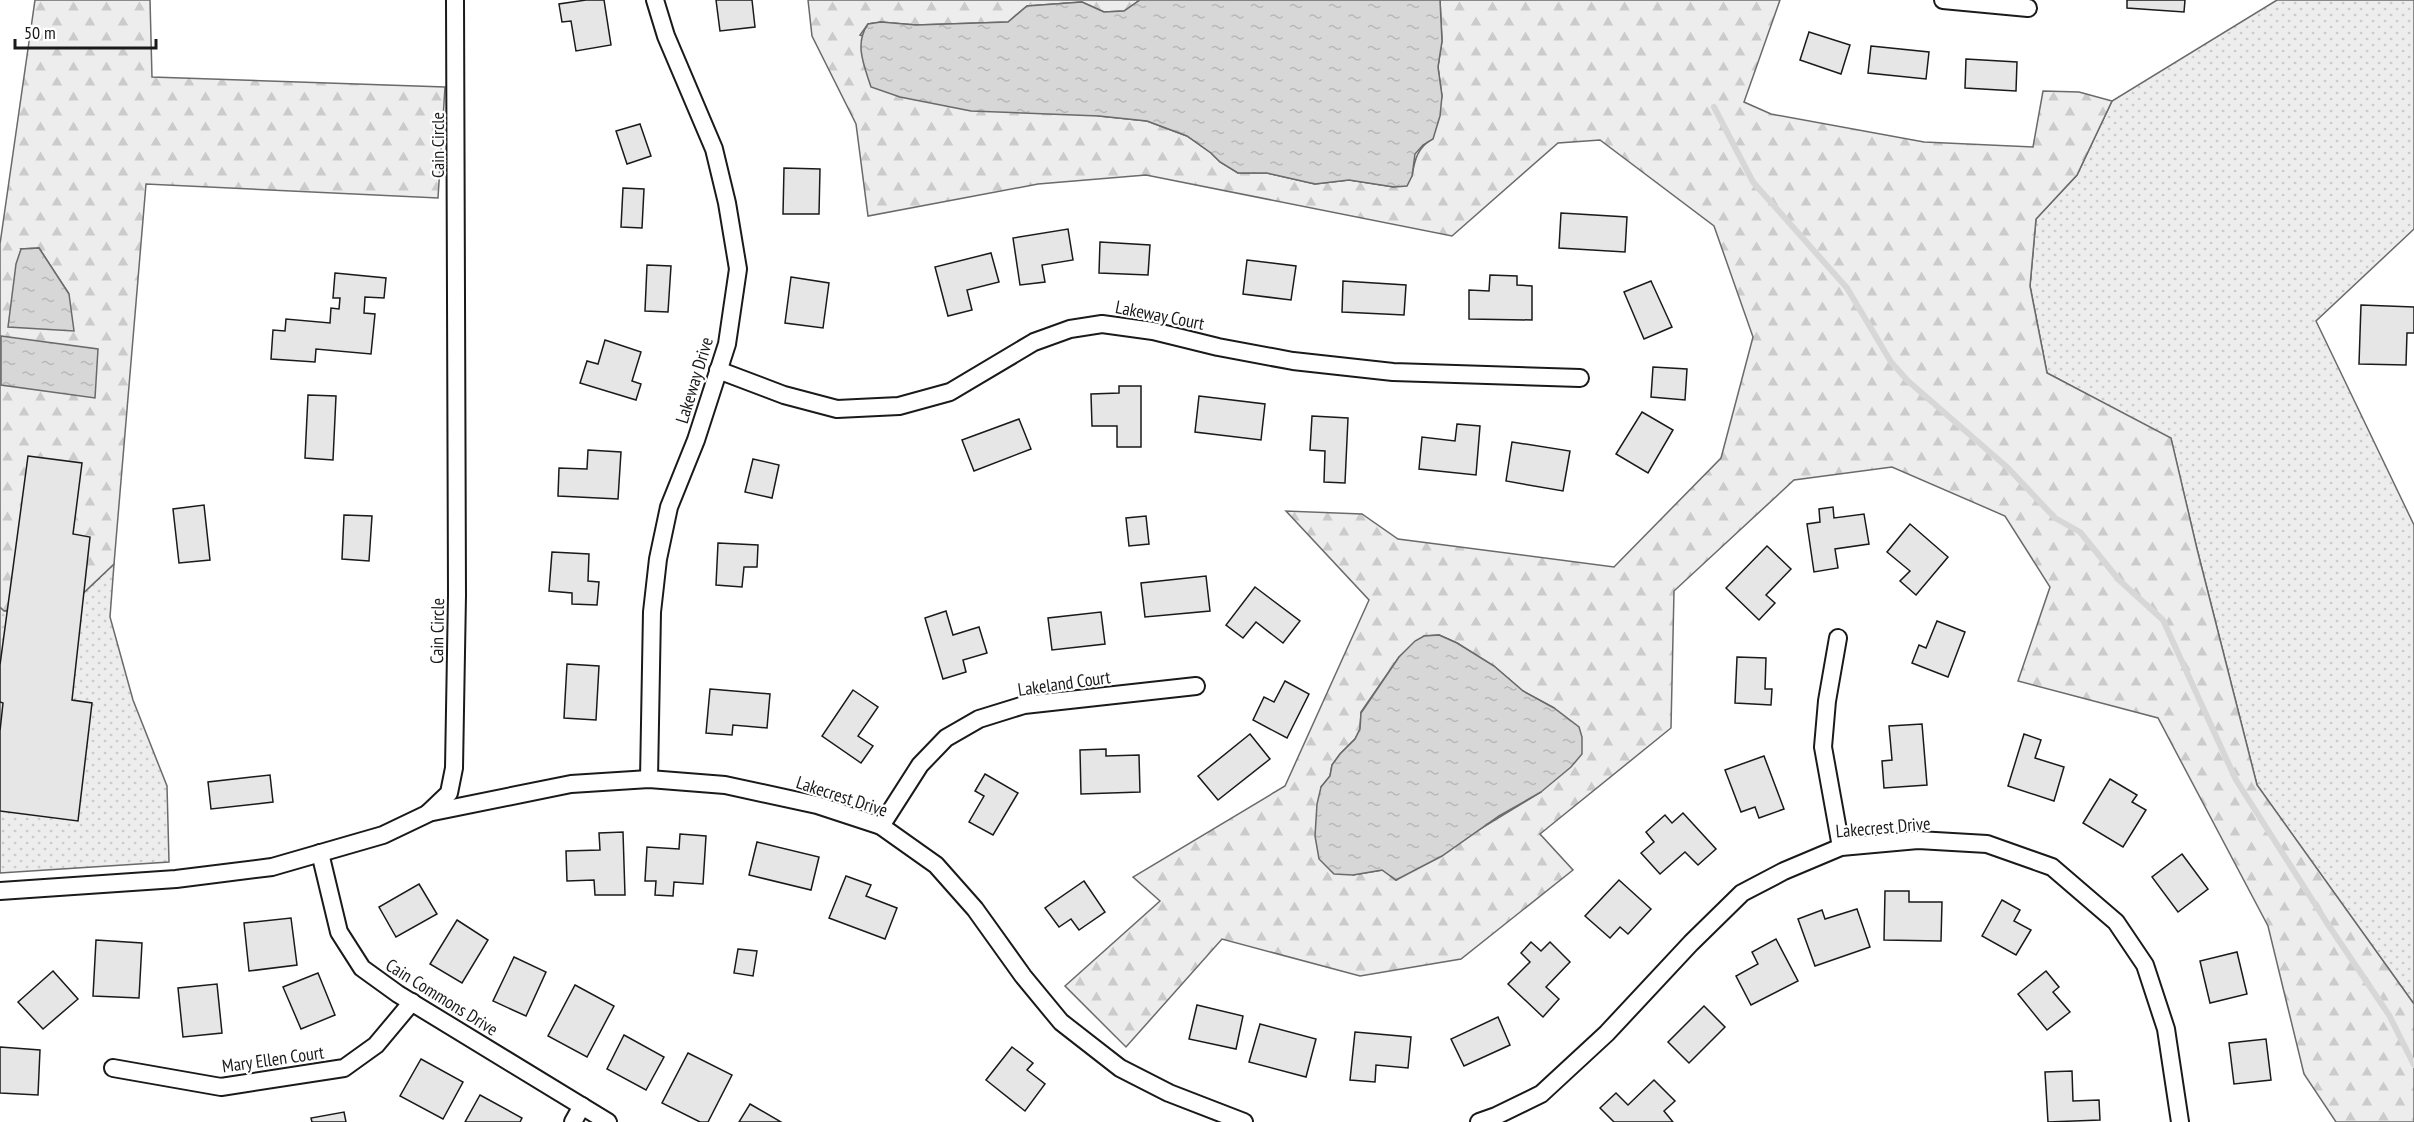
<svg xmlns="http://www.w3.org/2000/svg" width="2414" height="1122" viewBox="0 0 2414 1122" font-family="'PT Sans Narrow',sans-serif">
  <style>
    .grass { fill: url(#grass-dots); stroke: #6a6a6a; stroke-width: 1.5 }
    .forest { fill: url(#forest-firs); stroke: #6a6a6a; stroke-width: 1.5; fill-rule: evenodd }
    .water { fill: url(#water-ripples); stroke: #6a6a6a; stroke-width: 1.5 }
    .lines { fill: none; stroke-linecap: round; stroke-linejoin: round }
    .stream { stroke: #d7d7d7; stroke-width: 6 }
    .building { fill: #e6e6e6; stroke: #1a1a1a; stroke-width: 1.5 }
    .minor-casing { stroke: #1a1a1a; stroke-width: 20 }
    .minor { stroke: #fff; stroke-width: 16 }
    .labels { text-anchor: middle; dominant-baseline: central; stroke-width: 4.5; stroke-linejoin: round; paint-order: stroke }
    .street-label { font-size: 18px; fill: #1a1a1a; stroke: #fff }
  </style>
  <defs>
    <pattern id="grass-dots" width="8" height="8" patternUnits="userSpaceOnUse" patternTransform="scale(1.5)"><rect width="8" height="8" fill="#ededed"/><path d="M2 2h.1M6 6h.1" fill="none" stroke="#cbcbcb" stroke-width="1.8" stroke-linecap="round"/></pattern>
    <pattern id="forest-firs" width="22" height="20" patternUnits="userSpaceOnUse" patternTransform="scale(1.5)"><rect width="22" height="20" fill="#ededed"/><path d="M5 1l3.5 6h-7zM16 11l3.5 6h-7z" fill="#cbcbcb"/></pattern>
    <pattern id="water-ripples" width="26" height="14" patternUnits="userSpaceOnUse" patternTransform="scale(1.5)"><rect width="26" height="14" fill="#d7d7d7"/><path d="M2 4q2-2 4 0t4 0M15 11q2-2 4 0t4 0" fill="none" stroke="#b8b8b8"/></pattern>
  </defs>
  <rect width="100%" height="100%" fill="#fff"/>
  <!-- grass -->
  <g class="grass">
    <polygon points="2277,0 2414,0 2414,229 2316,321 2414,525 2414,1004 2257,785 2197,549 2171,439 2047,373 2030,286 2036,219 2077,175 2112,101"/>
    <polygon points="114,564 110,617 133,700 167,786 169,862 0,873 0,607 5,611 75,601"/>
  </g>
  <!-- forest -->
  <g class="forest">
    <path d="M35 0H150L152 77 445 87 438 198 146 184 114 564 75 601 4 611 0 607V244ZM39 248 69 294 21 249Z"/>
    <path d="M808 0H1140L1124 11 1104 12 1082 2 1027 6 1008 22 916 25 881 22 868 24 860 35 1099 116 1147 121 1187 136 1211 153 1220 162 1238 173H1267L1315 184 1349 180 1394 187 1412 176C1415 158 1417 149 1433 138L1442 96 1438 67 1442 41 1440 0H1780L1744 102 1771 114 1924 142 2033 147 2043 91 2079 92 2112 101 2077 175 2036 219 2030 286 2047 373 2171 438 2197 549 2257 785 2414 1004V1122H2336L2304 1074 2268 926 2158 718 2018 681 2050 587 2005 516 1892 467 1794 480 1674 591 1671 728 1540 834 1573 870 1461 959 1360 976 1222 939 1126 1047 1065 986 1160 901 1133 877 1285 786 1369 600 1286 511 1362 514 1398 539 1614 567 1721 458 1753 337 1714 226 1600 140 1558 143 1452 236 1146 175 1038 184 868 216 856 124 812 36ZM1439 635 1457 643 1494 666 1523 691 1554 708 1541 792 1396 880 1383 870 1353 875 1321 787 1330 776 1332 765 1340 754 1355 739 1360 729 1361 712 1399 657 1424 636Z"/>
  </g>
  <!-- water -->
  <g class="water">
    <path d="M1140 0H1440L1442 41 1438 67 1442 96 1440 116 1433 139 1423 145 1415 154 1412 176 1407 186 1394 187 1349 180 1315 184 1267 173H1238L1220 162 1211 153 1187 136 1147 121 1099 116 971 111 900 97 871 87C864 65 854 44 868 24L881 22 916 25 1008 22 1027 6 1082 2 1104 12 1124 11Z"/>
    <polygon points="39,248 69,294 74,331 8,327 16,264 21,249"/>
    <polygon points="1,336 98,349 95,398 1,385"/>
    <polygon points="1439,635 1457,643 1494,666 1523,691 1554,708 1579,727 1582,737 1582,754 1571,767 1541,792 1499,816 1442,856 1396,880 1382,870 1353,875 1334,874 1319,859 1315,836 1317,804 1321,787 1330,776 1332,765 1340,754 1355,739 1360,729 1361,713 1399,657 1415,641 1424,636"/>
  </g>
  <g class="lines">
    <!-- stream -->
    <polyline class="stream" points="1714,107 1753,182 1847,288 1891,362 1908,381 2008,468 2055,518 2080,532 2119,580 2163,620 2236,780 2327,923 2389,1015 2414,1065"/>
  </g>
  <!-- building -->
  <g class="building">
    <polygon points="586,0 604,0 611,45 576,51 571,21 562,22 559,4"/>
    <polygon points="716,0 752,0 755,27 720,31"/>
    <polygon points="2127,0 2185,0 2184,12 2127,8"/>
    <polygon points="1809,32 1850,45 1841,74 1800,60"/>
    <polygon points="1871,46 1929,52 1926,79 1868,73"/>
    <polygon points="1966,59 2017,62 2016,91 1965,88"/>
    <polygon points="640,124 651,156 627,164 616,131"/>
    <polygon points="784,168 820,169 819,214 783,214"/>
    <polygon points="623,188 644,189 642,228 621,227"/>
    <polygon points="1561,213 1627,217 1625,252 1559,248"/>
    <polygon points="1068,229 1073,260 1042,265 1045,282 1020,285 1013,238"/>
    <polygon points="1100,242 1150,245 1148,275 1099,273"/>
    <polygon points="991,253 999,282 967,290 972,310 948,316 935,267"/>
    <polygon points="1247,260 1296,266 1291,300 1243,294"/>
    <polygon points="647,265 671,266 668,312 645,311"/>
    <polygon points="335,273 386,278 384,298 365,297 364,313 375,314 371,354 316,349 315,362 271,359 273,330 285,331 286,319 330,323 331,308 339,309 340,298 333,298"/>
    <polygon points="1490,275 1517,276 1517,285 1532,286 1532,320 1469,319 1469,290 1489,291"/>
    <polygon points="791,277 829,283 823,328 785,323"/>
    <polygon points="1343,281 1406,285 1404,315 1342,312"/>
    <polygon points="1651,281 1672,327 1644,339 1624,292"/>
    <polygon points="2361,305 2414,307 2414,333 2407,333 2406,365 2359,364"/>
    <polygon points="605,340 641,352 632,381 641,384 636,400 580,383 587,361 598,364"/>
    <polygon points="1653,367 1687,369 1685,400 1651,397"/>
    <polygon points="1119,386 1141,386 1141,447 1117,447 1117,426 1092,426 1091,394 1119,393"/>
    <polygon points="308,395 336,396 333,460 305,458"/>
    <polygon points="1199,396 1265,404 1261,440 1195,432"/>
    <polygon points="1642,412 1673,430 1648,473 1616,454"/>
    <polygon points="1312,416 1348,418 1345,483 1324,482 1325,451 1310,450"/>
    <polygon points="1019,419 1031,449 974,471 962,440"/>
    <polygon points="1457,424 1480,426 1476,475 1419,469 1422,437 1455,441"/>
    <polygon points="1512,442 1570,451 1563,491 1506,481"/>
    <polygon points="588,450 621,452 618,499 558,496 559,468 587,469"/>
    <polygon points="28,456 82,463 73,534 90,537 72,700 92,703 78,821 0,811 0,731 3,703 0,702 0,665"/>
    <polygon points="753,459 779,465 772,498 745,492"/>
    <polygon points="204,505 210,560 179,563 173,509"/>
    <polygon points="1833,507 1834,518 1864,514 1869,544 1835,549 1838,568 1814,572 1807,524 1820,522 1819,509"/>
    <polygon points="344,515 372,516 369,561 342,559"/>
    <polygon points="1146,516 1149,544 1129,546 1126,518"/>
    <polygon points="1910,524 1948,557 1916,595 1900,581 1910,571 1887,552"/>
    <polygon points="718,543 758,545 757,567 744,567 742,587 716,585"/>
    <polygon points="1767,546 1791,569 1766,595 1775,603 1759,620 1726,588"/>
    <polygon points="552,552 589,554 588,581 599,582 597,605 572,604 572,593 549,591"/>
    <polygon points="1206,576 1210,611 1145,617 1141,583"/>
    <polygon points="1255,587 1300,621 1283,643 1256,622 1243,638 1226,625"/>
    <polygon points="946,611 953,635 979,627 987,653 963,660 966,672 943,679 925,618"/>
    <polygon points="1101,612 1105,644 1052,650 1048,618"/>
    <polygon points="1937,621 1965,632 1948,677 1912,663 1919,645 1926,648"/>
    <polygon points="1737,657 1766,658 1765,689 1772,689 1771,705 1735,703"/>
    <polygon points="567,664 599,666 596,720 564,718"/>
    <polygon points="1285,681 1309,694 1287,738 1253,720 1264,697 1274,702"/>
    <polygon points="710,689 770,694 767,728 733,725 732,735 706,733"/>
    <polygon points="853,690 878,707 858,736 873,746 861,763 822,736"/>
    <polygon points="1922,724 1927,785 1884,788 1882,761 1892,760 1889,726"/>
    <polygon points="1250,734 1270,759 1218,800 1198,776"/>
    <polygon points="2024,734 2041,740 2035,758 2064,767 2054,801 2008,786"/>
    <polygon points="1106,749 1106,756 1139,755 1140,792 1081,794 1080,750"/>
    <polygon points="1764,756 1784,809 1759,818 1755,807 1741,812 1725,770"/>
    <polygon points="985,774 1018,793 993,835 969,822 984,796 975,791"/>
    <polygon points="270,775 273,802 211,809 208,782"/>
    <polygon points="2110,779 2137,795 2132,802 2146,810 2123,847 2083,823"/>
    <polygon points="1683,813 1716,849 1698,865 1685,852 1660,874 1641,853 1654,842 1646,832 1665,815 1672,823"/>
    <polygon points="623,832 625,895 595,895 594,880 567,881 566,851 600,850 599,833"/>
    <polygon points="680,834 706,836 703,884 674,882 673,896 655,895 656,881 645,881 647,847 679,849"/>
    <polygon points="757,842 819,857 811,890 749,875"/>
    <polygon points="2182,854 2208,889 2178,912 2152,877"/>
    <polygon points="846,876 871,885 866,896 897,908 885,939 829,918"/>
    <polygon points="1619,880 1651,909 1628,934 1620,927 1610,938 1585,916"/>
    <polygon points="1084,881 1105,912 1079,930 1071,919 1059,927 1045,908"/>
    <polygon points="419,884 437,914 396,937 379,907"/>
    <polygon points="1885,891 1909,891 1909,902 1942,902 1941,941 1884,940"/>
    <polygon points="2002,900 2020,910 2014,921 2031,930 2016,955 1982,936"/>
    <polygon points="1857,909 1870,947 1815,966 1798,919 1822,910 1825,919"/>
    <polygon points="291,918 297,965 249,971 244,923"/>
    <polygon points="457,920 488,940 462,983 430,964"/>
    <polygon points="1776,939 1798,981 1751,1005 1736,976 1758,964 1752,952"/>
    <polygon points="96,940 142,943 139,998 93,996"/>
    <polygon points="1531,942 1541,951 1550,942 1570,962 1546,987 1559,999 1543,1017 1508,984 1530,962 1521,953"/>
    <polygon points="738,949 757,951 753,976 734,973"/>
    <polygon points="2237,952 2247,994 2210,1003 2200,961"/>
    <polygon points="514,957 546,972 526,1016 493,1001"/>
    <polygon points="53,971 78,999 43,1029 18,1002"/>
    <polygon points="2046,971 2059,987 2053,992 2070,1012 2047,1030 2018,994"/>
    <polygon points="318,973 335,1015 301,1029 283,987"/>
    <polygon points="217,984 222,1033 183,1037 178,988"/>
    <polygon points="575,985 614,1006 587,1057 548,1036"/>
    <polygon points="1197,1005 1243,1016 1236,1049 1189,1039"/>
    <polygon points="1704,1006 1725,1027 1689,1063 1668,1042"/>
    <polygon points="1498,1017 1510,1045 1464,1066 1451,1039"/>
    <polygon points="1260,1024 1316,1039 1306,1077 1249,1062"/>
    <polygon points="1355,1032 1411,1037 1408,1068 1376,1065 1375,1082 1350,1080"/>
    <polygon points="624,1035 664,1057 646,1090 607,1069"/>
    <polygon points="2266,1039 2271,1080 2234,1084 2229,1043"/>
    <polygon points="0,1047 40,1050 38,1095 0,1093"/>
    <polygon points="1012,1047 1033,1063 1027,1070 1045,1084 1025,1111 986,1080"/>
    <polygon points="688,1053 732,1075 708,1122 700,1122 662,1103"/>
    <polygon points="421,1059 463,1082 443,1119 400,1096"/>
    <polygon points="2072,1071 2073,1101 2099,1100 2100,1120 2048,1122 2045,1072"/>
    <polygon points="1654,1080 1675,1101 1664,1111 1673,1122 1614,1122 1600,1108 1616,1093 1628,1105"/>
    <polygon points="480,1095 522,1118 520,1122 465,1122"/>
    <polygon points="750,1104 781,1122 739,1122"/>
    <polygon points="344,1112 346,1122 312,1122 311,1118"/>
  </g>
  <g class="lines">
    <defs>
      <g id="minor">
        <polyline points="1943,0 2028,8"/>
        <polyline points="718,370 784,395 837,409 899,406 950,392 1034,342 1070,329 1102,324 1153,331 1218,347 1293,361 1393,372 1580,378"/>
        <polyline points="1838,638 1827,701 1823,747 1841,847"/>
        <polyline points="649,779 652,612 658,559 669,507 696,440 727,344 738,269 727,203 714,149 666,36 655,0"/>
        <polyline points="428,813 571,784 649,779 725,785 817,805 881,826 936,865 975,909 1023,976 1061,1022 1120,1068 1169,1093 1244,1122"/>
        <polyline points="881,826 920,765 946,738 979,719 1024,705 1196,686"/>
        <polyline points="320,853 339,932 362,968 398,994 608,1122"/>
        <polyline points="0,891 176,879 272,867 383,835 427,814 449,793 454,768 457,595 455,0"/>
        <polyline points="113,1068 221,1087 344,1068 376,1045 412,1002"/>
        <polyline points="573,1122 582,1106"/>
        <polyline points="1479,1122 1496,1116 1541,1094 1607,1033 1691,943 1742,893 1784,871 1841,847 1918,840 1987,844 2052,867 2116,922 2145,965 2166,1029 2180,1122"/>
      </g>
    </defs>
    <!-- minor casing -->
    <use href="#minor" class="minor-casing"/>
    <!-- minor -->
    <use href="#minor" class="minor"/>
  </g>
  <g class="labels">
    <!-- street labels -->
    <g class="street-label">
      <text transform="translate(437 145) rotate(-90)">Cain Circle</text>
      <text transform="translate(1160 315) rotate(11)">Lakeway Court</text>
      <text transform="translate(694 380) rotate(-73)">Lakeway Drive</text>
      <text transform="translate(437 631) rotate(-89)">Cain Circle</text>
      <text transform="translate(1064 683) rotate(-8)">Lakeland Court</text>
      <text transform="translate(842 796) rotate(18)">Lakecrest Drive</text>
      <text transform="translate(1883 827) rotate(-5)">Lakecrest Drive</text>
      <text transform="translate(442 997) rotate(32)">Cain Commons Drive</text>
      <text transform="translate(273 1059) rotate(-8)">Mary Ellen Court</text>
    </g>
  </g>
  <!-- scale -->
  <path d="M15 39v9h141v-9" fill="none" stroke="#1a1a1a" stroke-width="3"/>
  <text x="24" y="39" font-size="18" fill="#1a1a1a" stroke="#ffffff" stroke-width="4.5" paint-order="stroke">50 m</text>
</svg>
